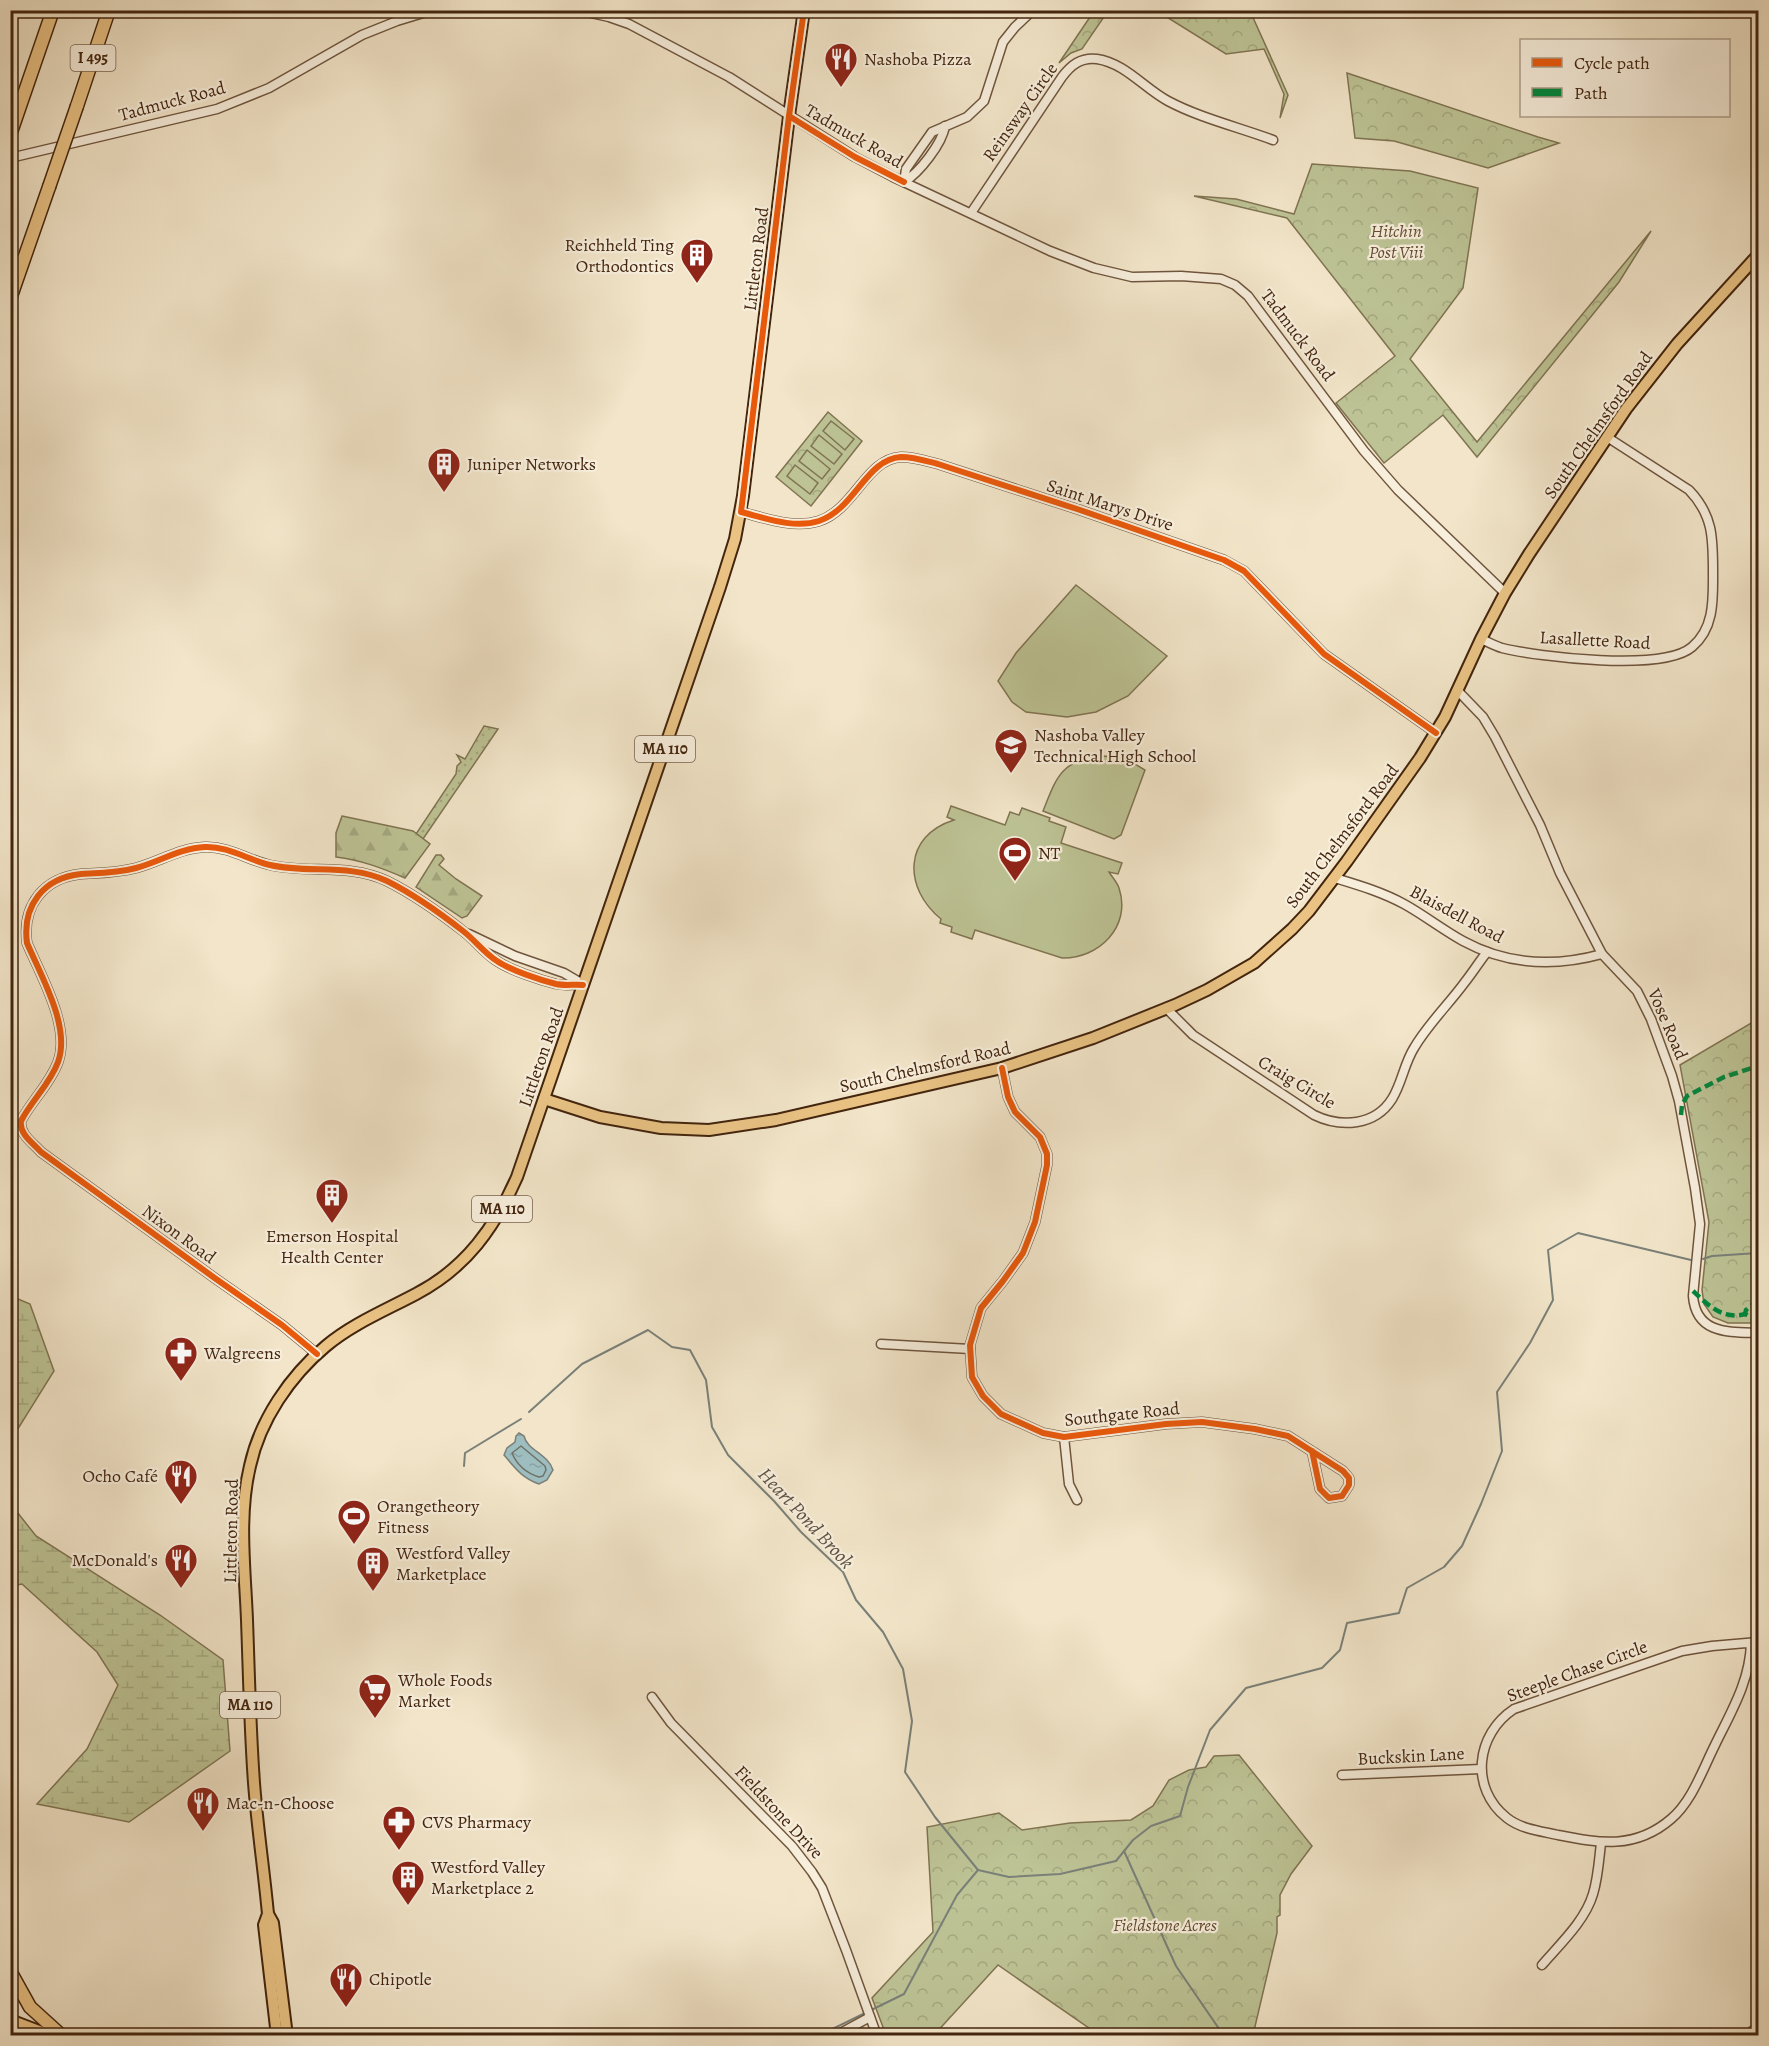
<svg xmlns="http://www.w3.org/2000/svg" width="1769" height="2046" viewBox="0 0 1769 2046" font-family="Alegreya,serif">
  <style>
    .grass { fill: url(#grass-dots); stroke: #807452; stroke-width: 1.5 }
    .forest { fill: url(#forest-firs); stroke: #807452; stroke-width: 1.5 }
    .wetland { fill: url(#wetland-marsh); stroke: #807452; stroke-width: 1.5 }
    .park { fill: url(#park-crowns); stroke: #807452; stroke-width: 1.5 }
    .pitch { fill: #bdc395; stroke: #807452; stroke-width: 1.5 }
    .water { fill: url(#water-ripples); stroke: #7a8078; stroke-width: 1.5 }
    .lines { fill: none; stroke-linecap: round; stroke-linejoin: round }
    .shore { stroke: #707166; stroke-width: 1.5 }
    .stream { stroke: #7a8078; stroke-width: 2 }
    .minor-casing { stroke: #6f553d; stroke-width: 11 }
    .major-casing { stroke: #43250e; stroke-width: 14 }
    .highway-casing { stroke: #43250e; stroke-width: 15 }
    .minor { stroke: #f7eedc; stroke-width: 8 }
    .major { stroke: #e9c284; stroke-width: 10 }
    .highway { stroke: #e9c284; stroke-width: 12 }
    .highway-bridge-casing { stroke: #43250e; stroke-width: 15; stroke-linecap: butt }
    .highway-bridge { stroke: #e9c284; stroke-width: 12 }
    .quiet { stroke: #00873e; stroke-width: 4.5; stroke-dasharray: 9 4.5; stroke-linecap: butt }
    .cycleway-casing { stroke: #f7eedc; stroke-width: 10 }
    .cycleway { stroke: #e8590c; stroke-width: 6 }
    .labels { text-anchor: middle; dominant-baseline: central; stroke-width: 4.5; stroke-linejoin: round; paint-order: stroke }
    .shield { fill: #f7eedc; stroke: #79614c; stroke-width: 1.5 }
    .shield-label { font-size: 16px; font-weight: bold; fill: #43250e }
    .poi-label { font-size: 18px; fill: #43250e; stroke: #f7eedc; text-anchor: start }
    .street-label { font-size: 18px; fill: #43250e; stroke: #f7eedc }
    .park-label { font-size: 18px; font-style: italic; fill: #624c30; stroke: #f7eedc }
    .water-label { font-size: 20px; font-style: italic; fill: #5e5343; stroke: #f7eedc }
  </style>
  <defs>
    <pattern id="grass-dots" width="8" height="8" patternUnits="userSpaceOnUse" patternTransform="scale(1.5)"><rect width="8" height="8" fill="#bdc395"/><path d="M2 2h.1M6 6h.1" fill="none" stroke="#a4a77f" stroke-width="1.8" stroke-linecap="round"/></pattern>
    <pattern id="forest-firs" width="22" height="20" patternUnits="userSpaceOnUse" patternTransform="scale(1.5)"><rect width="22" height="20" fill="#bdc395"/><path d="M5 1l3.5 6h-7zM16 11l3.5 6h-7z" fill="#a4a77f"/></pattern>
    <pattern id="wetland-marsh" width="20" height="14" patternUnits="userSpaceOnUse" patternTransform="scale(1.5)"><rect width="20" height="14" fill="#bdc395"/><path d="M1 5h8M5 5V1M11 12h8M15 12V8" fill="none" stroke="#a4a77f"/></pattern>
    <pattern id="park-crowns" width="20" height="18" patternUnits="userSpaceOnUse" patternTransform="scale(1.5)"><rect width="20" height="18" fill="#bdc395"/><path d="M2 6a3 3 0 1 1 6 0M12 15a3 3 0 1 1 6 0" fill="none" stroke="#a4a77f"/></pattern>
    <pattern id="water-ripples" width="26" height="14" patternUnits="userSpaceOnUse" patternTransform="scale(1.5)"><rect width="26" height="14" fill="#9ebdbf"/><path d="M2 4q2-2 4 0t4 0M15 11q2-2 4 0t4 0" fill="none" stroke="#89a2a3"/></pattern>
  </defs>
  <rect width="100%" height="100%" fill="#f2e5c9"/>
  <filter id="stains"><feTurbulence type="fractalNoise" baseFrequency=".00333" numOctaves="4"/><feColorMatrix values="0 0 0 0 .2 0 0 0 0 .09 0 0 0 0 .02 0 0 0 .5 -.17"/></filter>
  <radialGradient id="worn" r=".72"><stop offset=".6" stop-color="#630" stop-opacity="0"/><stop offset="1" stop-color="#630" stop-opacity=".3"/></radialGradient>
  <!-- grass -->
  <polygon class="grass" points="484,726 498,729 423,839 416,834 456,774 457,766 461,762 457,755 465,759"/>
  <!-- forest -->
  <g class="forest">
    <path d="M342 816 413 831 430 844 405 878C382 868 361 860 336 857V833Z"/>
    <polygon points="436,855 441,855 444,859 439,865 456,879 482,896 467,916 462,918 416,887"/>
  </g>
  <!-- wetland -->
  <g class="wetland">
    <polygon points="11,1296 30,1304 54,1371 11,1440"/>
    <polygon points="10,1503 36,1536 160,1615 223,1660 230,1751 129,1822 37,1804 87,1749 118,1685 97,1652 22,1584 11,1586"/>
  </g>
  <!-- park -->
  <g class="park">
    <polygon points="1094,11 1108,11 1082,49 1071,53 1059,63"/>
    <polygon points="1157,11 1250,11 1288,95 1280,118 1284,94 1264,49 1226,54"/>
    <polygon points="1347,73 1538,137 1559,143 1488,168 1394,141 1355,138"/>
    <polygon points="1312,164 1410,171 1478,188 1463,288 1410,359 1477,442 1651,231 1619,282 1477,457 1443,415 1384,463 1336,403 1395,356 1287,218 1194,196 1236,199 1294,214"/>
    <polygon points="828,412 862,441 811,506 776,477"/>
    <polygon points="1758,1019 1758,1323 1728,1323 1713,1317 1704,1304 1702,1290 1709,1222 1680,1065"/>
    <polygon points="1239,1755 1312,1846 1291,1874 1280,1895 1280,1915 1277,1917 1277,1933 1253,2035 1099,2035 998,1965 934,2035 886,2035 872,1998 933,1932 927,1827 999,1813 1022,1830 1070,1823 1131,1820 1153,1806 1169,1780 1189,1770 1206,1767 1214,1756"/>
  </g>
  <!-- pitch -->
  <g class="pitch">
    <polygon points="831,421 854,439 845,450 823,431"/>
    <polygon points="819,435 842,454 834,464 811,446"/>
    <polygon points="807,450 830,469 822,479 799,461"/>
    <polygon points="795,465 818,483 810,494 787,476"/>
    <polygon points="1076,585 1167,656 1128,696 1096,712 1067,717 1026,712 1012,702 998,681 1016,653"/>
    <path d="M1103 756 1125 758 1145 770 1121 835 1114 839 1043 811C1057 776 1061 760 1103 756Z"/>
    <path d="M951 806 1005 825 1010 812 1019 815 1022 808 1050 818 1049 821 1066 827 1061 843 1122 863 1118 874 1109 872C1112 877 1117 882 1119 888 1132 927 1098 959 1062 958L975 930 972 939 951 932 952 927 940 923 941 919C903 888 903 836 954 820L947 817Z"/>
  </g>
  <!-- water -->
  <path class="water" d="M519 1433 524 1436C527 1450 548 1454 553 1470L547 1480 539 1484C522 1478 515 1468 504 1455L507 1448 515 1442 516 1436Z"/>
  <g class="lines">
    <!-- shore -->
    <path class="shore" d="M521 1446 545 1466 546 1470 543 1476 539 1477C526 1473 517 1465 512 1453Z"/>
    <!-- stream -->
    <g class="stream">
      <polyline points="1703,1259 1712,1256 1758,1253"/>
      <polyline points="529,1412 582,1364 648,1330 672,1347 690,1350 706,1380 712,1427 728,1455 774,1501 801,1532 843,1572 856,1600 883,1632 903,1669 912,1721 905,1772 935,1817 978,1870 1009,1877 1060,1874 1116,1861 1133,1840 1151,1826 1180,1816 1188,1787 1210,1730 1246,1688 1322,1668 1340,1650 1347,1623 1399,1613 1407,1588 1444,1567 1462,1546 1481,1504 1502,1451 1497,1392 1530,1343 1553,1300 1548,1250 1578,1233 1691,1260"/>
      <polyline points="464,1466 465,1453 521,1419"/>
      <polyline points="1124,1851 1176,1966 1224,2036"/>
      <polyline points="818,2036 904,1994 957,1895 978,1870"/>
    </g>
    <defs>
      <g id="minor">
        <polyline points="577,10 609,17 629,24 729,77 855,157 893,177 1050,251 1094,268 1132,277 1181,276 1221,279 1235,285 1248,296 1364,451 1398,490 1505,593"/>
        <polyline points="10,158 217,109 269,88 362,35 397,21 433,10"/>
        <polyline points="904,182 906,169 932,132 967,117 984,101 1003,42 1015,27 1033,10"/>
        <path d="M904 182C919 173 942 144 945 126"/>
        <path d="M971 213 1062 77C1071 65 1081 57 1097 59 1125 63 1145 89 1168 101 1200 118 1238 127 1273 140"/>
        <path d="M741 512C765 518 794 529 819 521 855 509 866 459 901 457 914 457 926 461 938 464L1077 509 1224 560 1244 571 1324 654 1436 733"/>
        <path d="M1481 639C1488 642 1495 646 1502 648 1539 657 1663 672 1692 647 1715 628 1713 598 1713 571 1713 538 1713 515 1689 490L1607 437"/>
        <path d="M1457 690 1483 717 1495 737 1540 825 1560 873 1602 954 1637 991 1651 1019 1672 1076 1679 1101 1695 1188 1700 1224 1693 1296C1696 1334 1728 1332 1758 1333"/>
        <path d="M1335 878C1358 885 1382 892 1404 904 1424 915 1443 930 1463 941 1507 965 1555 967 1602 954"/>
        <polyline points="469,934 515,956 564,973 581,983"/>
        <path d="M1166 1008 1193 1035 1314 1115C1341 1128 1375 1126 1392 1099 1402 1083 1404 1064 1414 1048 1428 1024 1449 1004 1465 982 1473 972 1479 962 1487 952"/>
        <polyline points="1002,1068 1008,1097 1015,1112 1040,1137 1047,1154 1047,1165 1035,1222 1023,1253 1003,1281 981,1308 970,1345 972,1377 983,1396 1001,1414 1043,1433 1064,1437 1166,1424 1202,1422 1255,1429 1288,1436 1343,1471 1349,1478 1349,1485 1342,1496 1329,1498 1320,1489 1312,1451"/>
        <polyline points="881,1344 970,1349"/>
        <path d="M317 1354 282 1325 216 1279 41 1152C33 1143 19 1134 21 1121 32 1100 50 1084 58 1062 71 1027 41 976 27 943 22 906 43 878 81 874 100 873 117 873 136 868 159 862 180 848 205 847 228 846 248 860 270 865 309 874 349 863 387 881 413 894 440 913 463 931 475 940 484 953 497 961 510 970 540 980 556 984 565 986 575 984 583 985"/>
        <polyline points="1064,1437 1069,1484 1077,1500"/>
        <path d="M1751 1643C1750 1681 1731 1712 1715 1745 1702 1771 1692 1801 1671 1819 1635 1850 1599 1843 1558 1835 1540 1831 1521 1829 1507 1818 1469 1788 1476 1734 1514 1709L1682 1651 1712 1646 1758 1642"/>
        <polyline points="652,1697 671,1723 792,1846 812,1872 822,1888 846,1950 877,2036"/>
        <polyline points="1342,1775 1481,1769"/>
        <path d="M1542 1965C1560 1944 1585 1921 1593 1894 1598 1878 1599 1860 1601 1843"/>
        <polyline points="835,2036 870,2017"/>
        <polyline points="1745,2036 1758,2027"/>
      </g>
      <g id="major">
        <polyline points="544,1099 600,1117 661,1128 709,1130 776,1120 1002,1068 1093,1038 1175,1005 1207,990 1254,963 1292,929 1309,911 1347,861 1420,758 1445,717 1481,639 1505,593 1529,554 1626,409 1677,344 1758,255"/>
        <polyline points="268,1914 273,1923 287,2036"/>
        <polyline points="10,2020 52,2036"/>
        <path d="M277 2036 264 1925 268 1914 267 1904C263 1864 257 1823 254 1783 250 1728 249 1674 247 1620 245 1569 238 1516 250 1466 260 1420 290 1376 326 1346 352 1324 386 1310 416 1294 466 1268 495 1227 517 1177L720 587 735 539 743 496 789 116 804 10"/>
      </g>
      <g id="highway">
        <polyline points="77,106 109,10"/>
        <polyline points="10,135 53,10"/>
        <polyline points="10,299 49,187"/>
        <polyline points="10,1971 30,2007 62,2036"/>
        <polyline points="12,2036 14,2022"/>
      </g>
    </defs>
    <!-- minor casing -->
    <use href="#minor" class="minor-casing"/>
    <!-- major casing -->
    <use href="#major" class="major-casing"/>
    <!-- highway casing -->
    <use href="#highway" class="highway-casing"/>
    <!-- minor -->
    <use href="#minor" class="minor"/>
    <!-- major -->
    <use href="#major" class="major"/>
    <!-- highway -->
    <use href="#highway" class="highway"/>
    <defs>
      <polyline id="highway-bridge" points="49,187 77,106"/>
    </defs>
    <!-- highway-bridge casing -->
    <use href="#highway-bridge" class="highway-bridge-casing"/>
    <!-- highway-bridge -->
    <use href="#highway-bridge" class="highway-bridge"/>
    <!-- quiet -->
    <g class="quiet">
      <polyline points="1681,1115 1682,1105 1687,1096 1724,1077 1758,1066"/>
      <path d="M1693 1291C1709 1306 1723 1320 1745 1314"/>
      <polyline points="1758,1300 1746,1310 1745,1314 1752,1318 1758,1319"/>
    </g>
    <defs>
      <g id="cycleway">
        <path d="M804 10 789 116 741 512C765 518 794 529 819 521 855 509 866 459 901 457 914 457 926 461 938 464L1077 509 1224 560 1244 571 1324 654 1436 733"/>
        <polyline points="789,116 855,157 904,182"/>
        <polyline points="1002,1068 1008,1097 1015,1112 1040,1137 1047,1154 1047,1165 1035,1222 1023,1253 1003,1281 981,1308 970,1345 972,1377 983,1396 1001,1414 1043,1433 1064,1437 1166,1424 1202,1422 1255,1429 1288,1436 1343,1471 1349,1478 1349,1485 1342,1496 1329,1498 1320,1489 1312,1451"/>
        <path d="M317 1354 282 1325 216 1279 41 1152C33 1143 19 1134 21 1121 32 1100 50 1084 58 1062 71 1027 41 976 27 943 22 906 43 878 81 874 100 873 117 873 136 868 159 862 180 848 205 847 228 846 248 860 270 865 309 874 349 863 387 881 413 894 440 913 463 931 475 940 484 953 497 961 510 970 540 980 556 984 565 986 575 984 583 985"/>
      </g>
    </defs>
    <!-- cycleway casing -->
    <use href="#cycleway" class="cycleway-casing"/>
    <!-- cycleway -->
    <use href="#cycleway" class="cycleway"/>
  </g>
  <!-- icons -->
  <defs>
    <symbol id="restaurant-pin" viewBox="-11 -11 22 30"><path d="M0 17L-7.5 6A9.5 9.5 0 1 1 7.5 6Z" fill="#8f2418" stroke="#f7eedc"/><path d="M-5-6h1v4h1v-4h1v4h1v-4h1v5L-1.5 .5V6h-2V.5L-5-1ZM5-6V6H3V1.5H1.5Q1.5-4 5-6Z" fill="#fff"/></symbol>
    <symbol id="building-pin" viewBox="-11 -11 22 30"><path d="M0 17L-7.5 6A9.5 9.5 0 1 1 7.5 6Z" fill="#8f2418" stroke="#f7eedc"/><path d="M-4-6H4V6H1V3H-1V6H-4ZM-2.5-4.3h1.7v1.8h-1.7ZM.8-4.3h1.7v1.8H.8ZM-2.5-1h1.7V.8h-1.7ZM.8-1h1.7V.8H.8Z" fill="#fff"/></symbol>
    <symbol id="school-pin" viewBox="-11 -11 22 30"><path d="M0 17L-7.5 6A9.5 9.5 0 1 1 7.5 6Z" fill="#8f2418" stroke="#f7eedc"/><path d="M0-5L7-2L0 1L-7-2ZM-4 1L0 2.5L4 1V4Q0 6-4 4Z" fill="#fff"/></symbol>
    <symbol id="stadium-pin" viewBox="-11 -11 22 30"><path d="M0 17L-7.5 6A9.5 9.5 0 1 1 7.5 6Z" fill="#8f2418" stroke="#f7eedc"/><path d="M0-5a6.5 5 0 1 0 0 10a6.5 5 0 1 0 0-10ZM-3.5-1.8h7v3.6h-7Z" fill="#fff"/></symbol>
    <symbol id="pharmacy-pin" viewBox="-11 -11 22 30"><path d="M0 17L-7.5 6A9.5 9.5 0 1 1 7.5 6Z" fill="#8f2418" stroke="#f7eedc"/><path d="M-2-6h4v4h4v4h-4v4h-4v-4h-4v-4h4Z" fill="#fff"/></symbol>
    <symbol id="supermarket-pin" viewBox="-11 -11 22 30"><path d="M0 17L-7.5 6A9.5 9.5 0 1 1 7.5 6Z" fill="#8f2418" stroke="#f7eedc"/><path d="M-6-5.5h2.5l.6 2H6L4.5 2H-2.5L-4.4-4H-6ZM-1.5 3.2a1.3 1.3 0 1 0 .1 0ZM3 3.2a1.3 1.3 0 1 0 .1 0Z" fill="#fff"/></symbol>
  </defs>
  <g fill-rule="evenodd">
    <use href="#restaurant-pin" x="822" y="40" width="38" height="52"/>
    <use href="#building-pin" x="678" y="236" width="38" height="52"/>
    <use href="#building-pin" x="425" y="445" width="38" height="52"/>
    <use href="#school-pin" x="992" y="726" width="38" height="52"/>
    <use href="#stadium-pin" x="996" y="834" width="38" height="52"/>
    <use href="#building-pin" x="313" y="1176" width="38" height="52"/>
    <use href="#pharmacy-pin" x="162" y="1334" width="38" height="52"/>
    <use href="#restaurant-pin" x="162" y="1457" width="38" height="52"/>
    <use href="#stadium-pin" x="335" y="1497" width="38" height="52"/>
    <use href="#restaurant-pin" x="162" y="1541" width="38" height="52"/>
    <use href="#building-pin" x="354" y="1544" width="38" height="52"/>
    <use href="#supermarket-pin" x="356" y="1671" width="38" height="52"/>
    <use href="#restaurant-pin" x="184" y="1784" width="38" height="52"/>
    <use href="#pharmacy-pin" x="380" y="1803" width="38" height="52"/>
    <use href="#building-pin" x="389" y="1858" width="38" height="52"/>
    <use href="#restaurant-pin" x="327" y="1960" width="38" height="52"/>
  </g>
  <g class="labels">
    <!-- shield labels -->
    <g class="shield">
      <rect x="70.5" y="45" width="45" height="26" rx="4.5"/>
      <rect x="635" y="736" width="60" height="26" rx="4.5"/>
      <rect x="472" y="1196" width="60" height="26" rx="4.5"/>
      <rect x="220" y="1692" width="60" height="26" rx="4.5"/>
    </g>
    <g class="shield-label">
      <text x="93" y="58">I 495</text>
      <text x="665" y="749">MA 110</text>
      <text x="502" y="1209">MA 110</text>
      <text x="250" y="1705">MA 110</text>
    </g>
    <!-- poi labels -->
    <g class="poi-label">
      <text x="864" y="59">Nashoba Pizza</text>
      <text x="674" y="245" text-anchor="end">Reichheld Ting<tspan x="674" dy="21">Orthodontics</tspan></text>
      <text x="467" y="464">Juniper Networks</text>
      <text x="1034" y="735">Nashoba Valley<tspan x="1034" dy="21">Technical High School</tspan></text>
      <text x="1038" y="853">NT</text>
      <text x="332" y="1236" text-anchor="middle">Emerson Hospital<tspan x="332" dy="21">Health Center</tspan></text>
      <text x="204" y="1353">Walgreens</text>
      <text x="158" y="1476" text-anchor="end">Ocho Café</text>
      <text x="377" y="1506">Orangetheory<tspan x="377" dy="21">Fitness</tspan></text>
      <text x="396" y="1553">Westford Valley<tspan x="396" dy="21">Marketplace</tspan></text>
      <text x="158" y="1560" text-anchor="end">McDonald's</text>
      <text x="398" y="1680">Whole Foods<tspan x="398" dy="21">Market</tspan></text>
      <text x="226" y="1803">Mac-n-Choose</text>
      <text x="422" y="1822">CVS Pharmacy</text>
      <text x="431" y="1867">Westford Valley<tspan x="431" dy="21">Marketplace 2</tspan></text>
      <text x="369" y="1979">Chipotle</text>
    </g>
    <!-- street labels -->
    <g class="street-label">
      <text transform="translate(172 101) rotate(-15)">Tadmuck Road</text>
      <text transform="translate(1020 112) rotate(-55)">Reinsway Circle</text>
      <text transform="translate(854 136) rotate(30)">Tadmuck Road</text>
      <text transform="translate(756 259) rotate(-83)">Littleton Road</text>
      <text transform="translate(1298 335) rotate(53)">Tadmuck Road</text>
      <text transform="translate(1598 425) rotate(-55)">South Chelmsford Road</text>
      <text transform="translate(1110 505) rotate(18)">Saint Marys Drive</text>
      <text transform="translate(1595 640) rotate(3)">Lasallette Road</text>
      <text transform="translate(1342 836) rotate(-53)">South Chelmsford Road</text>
      <text transform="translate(1457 914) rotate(28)">Blaisdell Road</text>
      <text transform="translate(1668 1024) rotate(67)">Vose Road</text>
      <text transform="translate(541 1057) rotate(-71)">Littleton Road</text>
      <text transform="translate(925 1067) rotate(-13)">South Chelmsford Road</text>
      <text transform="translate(1297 1082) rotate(31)">Craig Circle</text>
      <text transform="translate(179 1234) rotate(36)">Nixon Road</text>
      <text transform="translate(1122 1414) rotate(-6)">Southgate Road</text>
      <text transform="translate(231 1531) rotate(-89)">Littleton Road</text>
      <text transform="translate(1577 1671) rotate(-20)">Steeple Chase Circle</text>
      <text transform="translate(1411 1756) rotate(-3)">Buckskin Lane</text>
      <text transform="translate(779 1812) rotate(47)">Fieldstone Drive</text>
    </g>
    <!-- park labels -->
    <g class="park-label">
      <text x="1396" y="231">Hitchin<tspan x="1396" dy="21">Post Viii</tspan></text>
      <text x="1165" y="1925">Fieldstone Acres</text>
    </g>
    <!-- water labels -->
    <g class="water-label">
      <text transform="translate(806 1518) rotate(47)">Heart Pond Brook</text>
    </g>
  </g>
  <!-- margin -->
  <rect width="1769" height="2046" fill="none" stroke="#f2e5c9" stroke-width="36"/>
  <rect x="12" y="12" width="1745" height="2022" fill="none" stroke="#43250e" stroke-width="3"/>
  <rect x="18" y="18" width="1733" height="2010" fill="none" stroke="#43250e" stroke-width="1.5"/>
  <!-- legend -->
  <rect x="1520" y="39" width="210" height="78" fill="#f7eedc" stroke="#af9e8a" stroke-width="1.5"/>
  <rect x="1532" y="58" width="30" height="9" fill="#e8590c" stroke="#af9e8a" stroke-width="1.5"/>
  <text x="1574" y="69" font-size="18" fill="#43250e">Cycle path</text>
  <rect x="1532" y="88" width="30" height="9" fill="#00873e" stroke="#af9e8a" stroke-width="1.5"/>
  <text x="1574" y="99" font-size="18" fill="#43250e">Path</text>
  <rect width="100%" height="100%" filter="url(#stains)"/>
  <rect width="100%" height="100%" fill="url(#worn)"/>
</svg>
